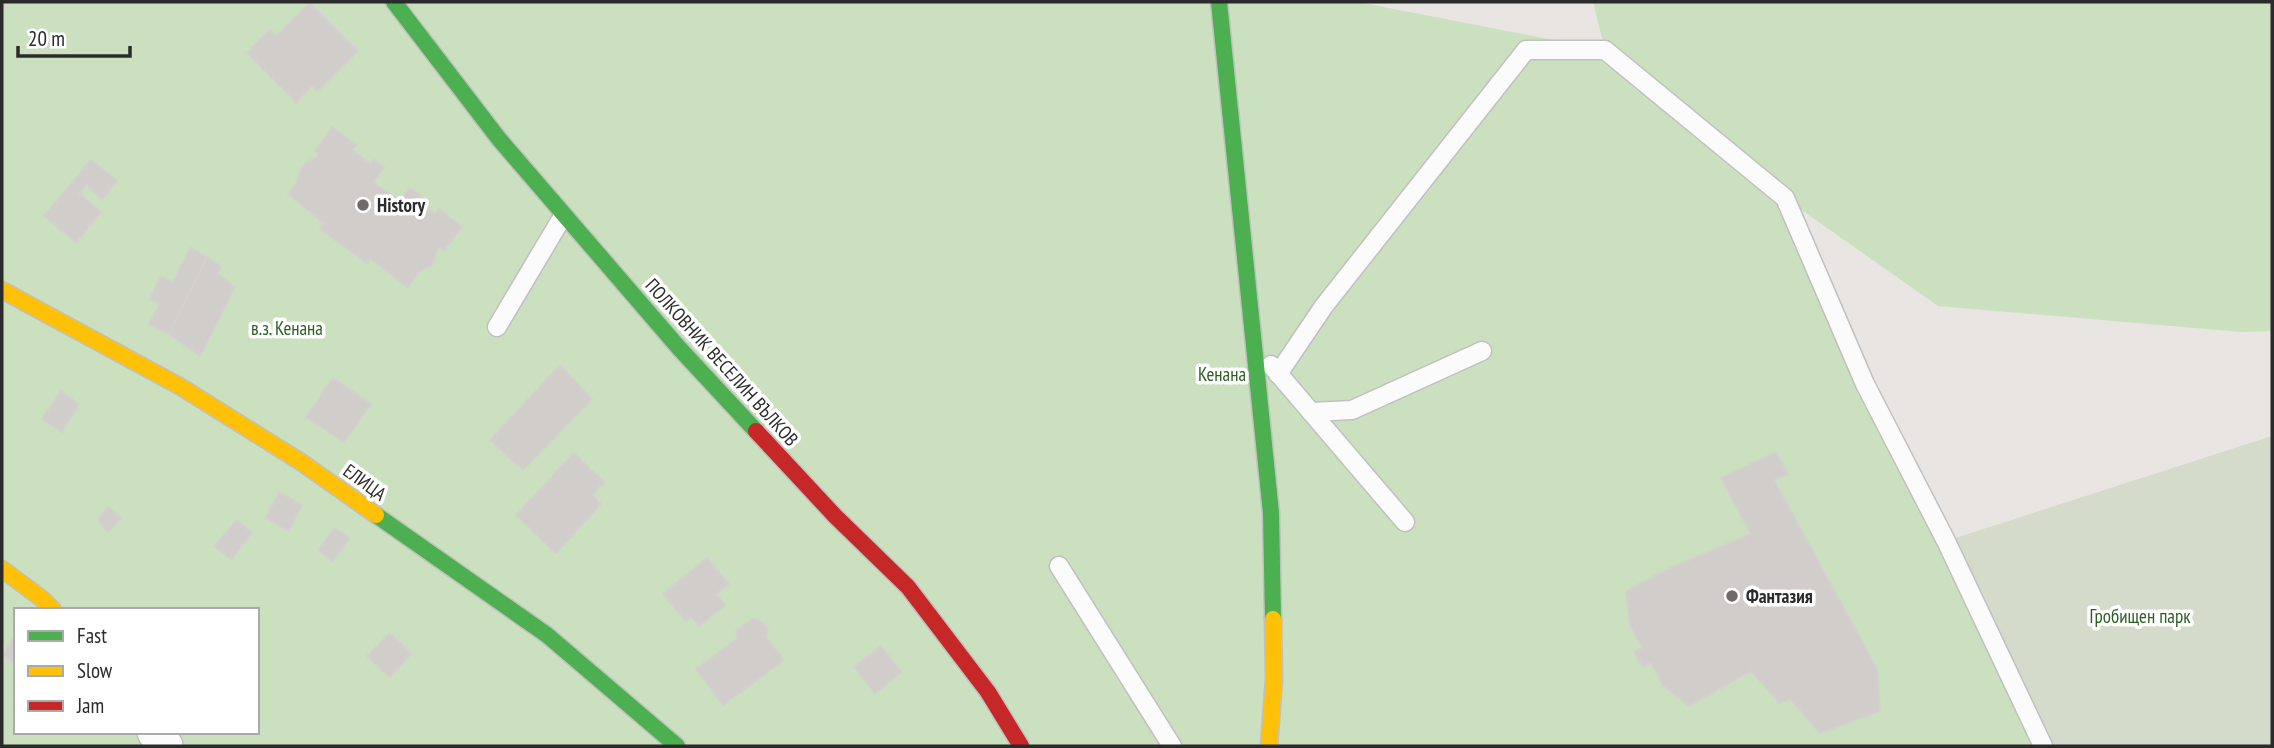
<svg xmlns="http://www.w3.org/2000/svg" width="2274" height="748" viewBox="0 0 2274 748" font-family="'PT Sans Narrow',sans-serif">
  <style>
    .green { fill: #cae0bf; fill-rule: evenodd }
    .cemetery { fill: #d4dbcb }
    .building { fill: #d0cdcb; stroke: #d3d1ce; stroke-width: 2 }
    .lines { fill: none; stroke-linecap: round; stroke-linejoin: round }
    .lane-casing { stroke: #c1c0c0; stroke-width: 21 }
    .street-casing { stroke: #c1c0c0; stroke-width: 38 }
    .fast-casing { stroke: #c1c0c0; stroke-width: 19 }
    .slow-casing { stroke: #c1c0c0; stroke-width: 19 }
    .jam-casing { stroke: #c1c0c0; stroke-width: 19 }
    .lane { stroke: #fcfbfb; stroke-width: 18 }
    .street { stroke: #fcfbfb; stroke-width: 35 }
    .fast { stroke: #4caf50; stroke-width: 16 }
    .slow { stroke: #ffc107; stroke-width: 16 }
    .jam { stroke: #c62828; stroke-width: 16 }
    .poi-dot { fill: #6d6c6b; stroke: #fff; stroke-width: 2.5 }
    .labels { text-anchor: middle; dominant-baseline: central; stroke-width: 7; stroke-linejoin: round; paint-order: stroke }
    .poi-label { font-size: 19px; font-weight: bold; fill: #2b2b2b; stroke: #fff; text-anchor: start }
    .park-label { font-size: 19px; fill: #2c6023; stroke: #fff }
    .street-label { font-size: 19px; fill: #2b2b2b; stroke: #fff }
  </style>
  <rect width="100%" height="100%" fill="#e8e5e2"/>
  <!-- green -->
  <path class="green" d="M2 2H1358L1605 50 1593 2H2272V331L2242 332 1938 306 1786 199 2038 746H2ZM16 610H257V732H16Z"/>
  <!-- cemetery -->
  <polygon class="cemetery" points="2272,436 2272,746 2043,746 1946,541"/>
  <!-- building -->
  <g class="building">
    <polygon points="310,3 358,51 318,91 312,86 296,102 247,53 270,30 276,36"/>
    <polygon points="332,127 356,145 352,150 370,164 374,160 384,167 373,182 399,201 410,188 421,195 417,199 435,214 439,209 462,227 444,250 440,247 437,250 432,265 421,270 407,287 370,258 367,263 320,229 324,223 288,194 296,184 301,168 307,162 317,157 319,154 315,151"/>
    <polygon points="91,160 117,181 102,199 86,185 79,193 101,212 76,242 44,216"/>
    <polygon points="190,248 207,257 169,334 149,324 160,304 150,299 161,276 173,282"/>
    <polygon points="207,257 221,267 217,273 235,287 200,356 169,334"/>
    <polygon points="560,365 592,399 523,470 490,440"/>
    <polygon points="333,378 371,404 344,442 306,417"/>
    <polygon points="61,391 79,404 62,432 42,419"/>
    <polygon points="1776,452 1788,474 1774,480 1877,669 1880,711 1820,733 1790,699 1779,703 1751,671 1689,706 1663,685 1651,663 1643,667 1634,652 1642,648 1630,625 1626,591 1666,570 1751,534 1721,478"/>
    <polygon points="574,453 604,482 592,495 601,504 556,553 516,515"/>
    <polygon points="279,492 302,505 289,531 266,518"/>
    <polygon points="108,507 121,518 108,532 98,520"/>
    <polygon points="237,520 252,533 231,559 214,546"/>
    <polygon points="335,528 349,538 333,561 318,550"/>
    <polygon points="707,558 729,584 716,594 725,605 699,626 691,616 686,621 663,594"/>
    <polygon points="752,619 761,621 768,629 766,637 784,660 723,705 696,669 738,638 736,631"/>
    <polygon points="390,633 411,654 390,677 367,656"/>
    <polygon points="12,639 16,641 16,663 3,656"/>
    <polygon points="881,646 901,672 875,694 854,667"/>
  </g>
  <g class="lines">
    <defs>
      <g id="lane">
        <polyline points="497,327 563,216"/>
        <polyline points="1271,365 1405,522"/>
        <polyline points="1278,374 1324,306 1526,50 1605,50 1785,198 1865,384 1946,541 2043,746"/>
        <polyline points="1311,412 1352,410 1482,351"/>
        <polyline points="1059,566 1172,746"/>
      </g>
      <polyline id="street" points="155,732 165,746"/>
      <g id="fast">
        <polyline points="394,2 499,139 679,348 756,431"/>
        <polyline points="1219,2 1271,513 1273,619"/>
        <polyline points="376,515 547,635 677,746"/>
      </g>
      <g id="slow">
        <polyline points="2,290 181,387 301,462 376,515"/>
        <polyline points="2,569 41,598 53,610"/>
        <polyline points="1269,746 1274,679 1273,619"/>
      </g>
      <polyline id="jam" points="756,431 835,516 908,587 988,692 1021,746"/>
    </defs>
    <!-- lane casing -->
    <use href="#lane" class="lane-casing"/>
    <!-- street casing -->
    <use href="#street" class="street-casing"/>
    <!-- fast casing -->
    <use href="#fast" class="fast-casing"/>
    <!-- slow casing -->
    <use href="#slow" class="slow-casing"/>
    <!-- jam casing -->
    <use href="#jam" class="jam-casing"/>
    <!-- lane -->
    <use href="#lane" class="lane"/>
    <!-- street -->
    <use href="#street" class="street"/>
    <!-- fast -->
    <use href="#fast" class="fast"/>
    <!-- slow -->
    <use href="#slow" class="slow"/>
    <!-- jam -->
    <use href="#jam" class="jam"/>
  </g>
  <!-- markers -->
  <g class="poi-dot">
    <circle cx="363" cy="205" r="7"/>
    <circle cx="1732" cy="596" r="7"/>
  </g>
  <g class="labels">
    <!-- poi labels -->
    <g class="poi-label">
      <text x="377" y="205">History</text>
      <text x="1746" y="596">Фантазия</text>
    </g>
    <!-- park labels -->
    <g class="park-label">
      <text x="287" y="328">в.з. Кенана</text>
      <text x="1222" y="374">Кенана</text>
      <text x="2140" y="616">Гробищен парк</text>
    </g>
    <!-- street labels -->
    <g class="street-label">
      <text transform="translate(722 362) rotate(48)">ПОЛКОВНИК ВЕСЕЛИН ВЪЛКОВ</text>
      <text transform="translate(365 482) rotate(36)">ЕЛИЦА</text>
    </g>
  </g>
  <!-- border -->
  <rect width="2274" height="748" fill="none" stroke="#2b2b2b" stroke-width="7"/>
  <!-- legend -->
  <rect x="14" y="608" width="245" height="126" fill="#ffffff" stroke="#aaaaaa" stroke-width="2"/>
  <rect x="28" y="631" width="35" height="10" fill="#4caf50" stroke="#aaaaaa" stroke-width="2"/>
  <text x="77" y="643" font-size="21" fill="#2b2b2b">Fast</text>
  <rect x="28" y="666" width="35" height="10" fill="#ffc107" stroke="#aaaaaa" stroke-width="2"/>
  <text x="77" y="678" font-size="21" fill="#2b2b2b">Slow</text>
  <rect x="28" y="701" width="35" height="10" fill="#c62828" stroke="#aaaaaa" stroke-width="2"/>
  <text x="77" y="713" font-size="21" fill="#2b2b2b">Jam</text>
  <!-- scale -->
  <path d="M18 46v10h112v-10" fill="none" stroke="#2b2b2b" stroke-width="3.5"/>
  <text x="28" y="46" font-size="21" fill="#2b2b2b" stroke="#ffffff" stroke-width="5" paint-order="stroke">20 m</text>
</svg>
